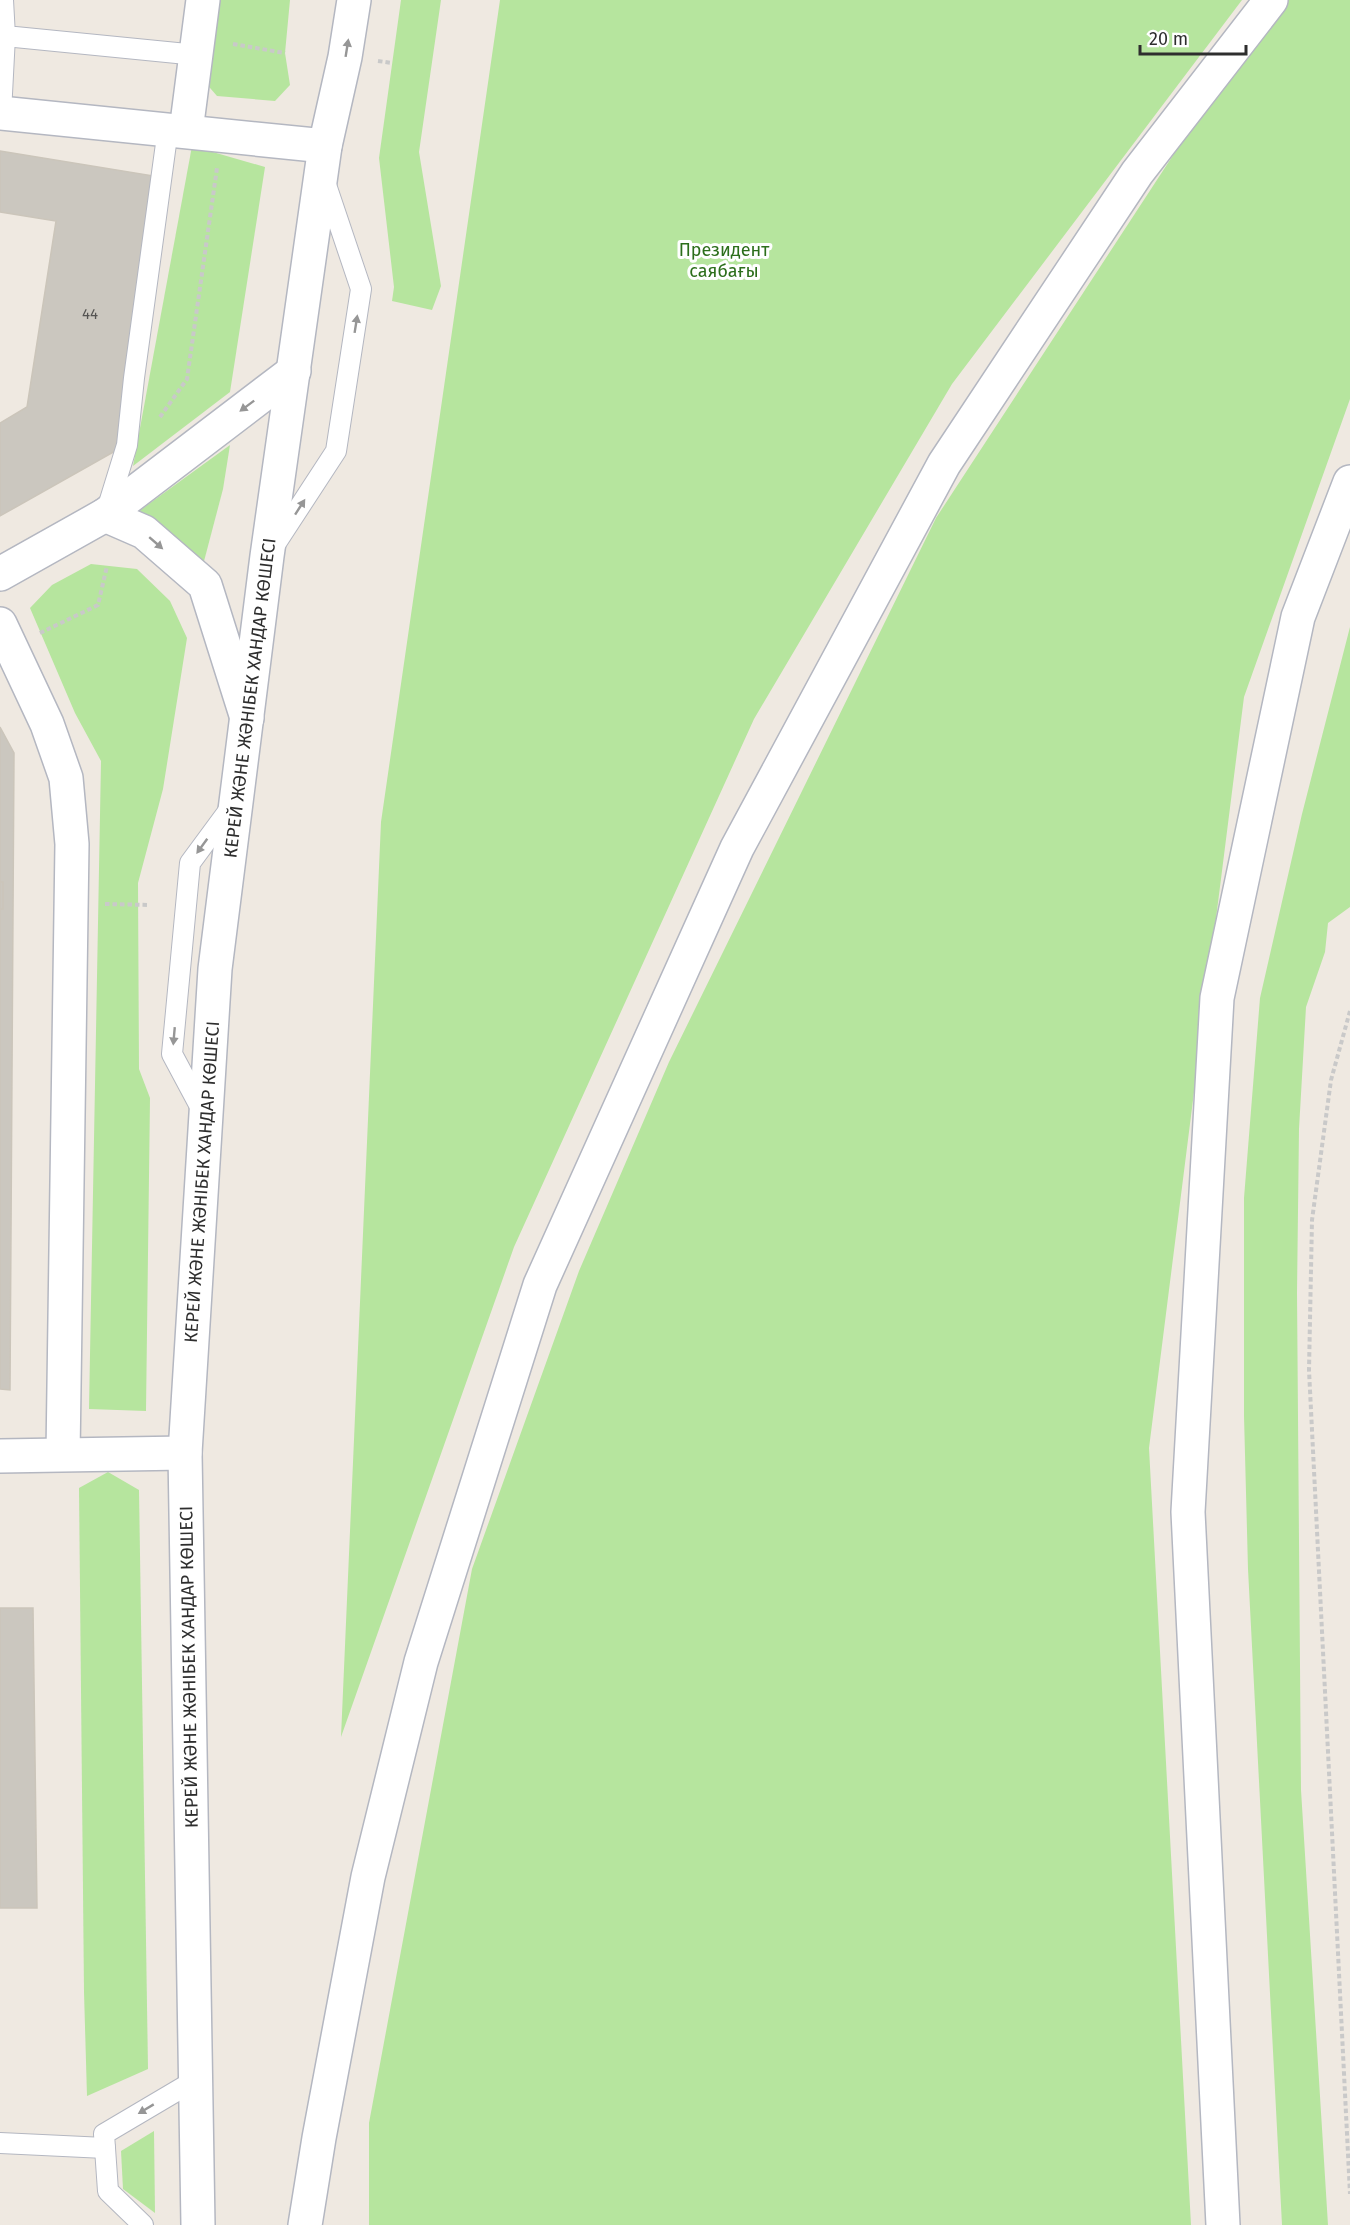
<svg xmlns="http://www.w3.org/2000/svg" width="1350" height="2225" viewBox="0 0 1350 2225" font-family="'Fira Sans',sans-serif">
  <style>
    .green { fill: #b6e59e }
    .building { fill: #cbc7bf; stroke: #cbc5ba; stroke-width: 1.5 }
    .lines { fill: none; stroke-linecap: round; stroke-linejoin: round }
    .lane-casing { stroke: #b4b7c1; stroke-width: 22 }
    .street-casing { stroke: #b4b7c1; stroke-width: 36 }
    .secondary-casing { stroke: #b4b7c1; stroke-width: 36 }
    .path { stroke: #c9c9c9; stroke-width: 4; stroke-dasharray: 4.5 3; stroke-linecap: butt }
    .lane { stroke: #fff; stroke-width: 20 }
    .street { stroke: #fff; stroke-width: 33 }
    .secondary { stroke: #fff; stroke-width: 33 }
    .oneway { fill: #969696 }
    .labels { text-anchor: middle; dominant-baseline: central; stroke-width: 6; stroke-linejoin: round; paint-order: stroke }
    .number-label { font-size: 15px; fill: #555452 }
    .park-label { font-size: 18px; fill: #2c6e1b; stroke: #fff }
    .street-label { font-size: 18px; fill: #2e2e2e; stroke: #fff }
  </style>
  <rect width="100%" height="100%" fill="#efe9e1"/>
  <!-- green -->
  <g class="green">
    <polygon points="215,0 290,0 285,53 290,85 275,101 217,96 204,81"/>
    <polygon points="401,0 441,0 419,152 441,286 432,310 392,301 394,287 379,158"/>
    <polygon points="500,0 1242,0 952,384 754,719 514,1247 341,1737 381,822"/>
    <polygon points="1287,0 1350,0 1350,399 1244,697 1149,1448 1191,2225 369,2225 369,2123 472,1569 579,1271 669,1062 936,518 1202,111"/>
    <polygon points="192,146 265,167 230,392 133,466"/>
    <polygon points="230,445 223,489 203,565 135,514"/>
    <polygon points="91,564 137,569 170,601 187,638 163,789 138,883 139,1069 150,1098 146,1411 89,1409 101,761 75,713 30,608 52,585"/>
    <polygon points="1350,627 1350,907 1328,923 1325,952 1306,1007 1299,1129 1297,1293 1301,1790 1328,2225 1282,2225 1248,1569 1244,1416 1244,1198 1260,998 1302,814"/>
    <polygon points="108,1472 139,1490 148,2069 87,2096 84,1992 79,1488"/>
    <polygon points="154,2131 155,2213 123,2189 121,2151"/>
  </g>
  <!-- building -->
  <g class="building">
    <polygon points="0,151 160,177 117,450 0,516 0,423 27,407 56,221 0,212"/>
    <polygon points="0,727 14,753 10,1390 0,1389"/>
    <rect x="0" y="882" width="3" height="27"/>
    <polygon points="0,1608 33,1608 37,1908 0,1908"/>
  </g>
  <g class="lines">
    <defs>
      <g id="lane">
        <polyline points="3,0 5,36 197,55"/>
        <polyline points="1,113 5,36"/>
        <polyline points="106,513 127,445 134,378 168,129"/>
        <polyline points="274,546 336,451 361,289 325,182"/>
        <polyline points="203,1112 172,1054 190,863 232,806"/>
        <polyline points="0,2143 105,2148"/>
        <polyline points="143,2225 108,2191 104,2134 197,2079"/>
      </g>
      <g id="street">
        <polyline points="0,113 325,146"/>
        <polyline points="186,131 203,0"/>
        <polyline points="105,515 144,532 205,585 247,718"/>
        <polyline points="0,574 105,515 294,371"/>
        <polyline points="0,624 47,724 66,778 72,844 63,1454"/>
        <polyline points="0,1456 185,1453"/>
        <polyline points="305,2225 319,2138 368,1877 421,1662 540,1285 737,848 944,464 1137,173 1271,0"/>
        <polyline points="1223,2225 1188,1512 1217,998 1298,617 1350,482"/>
      </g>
      <polyline id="secondary" points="198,2225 185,1453 215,969 267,556 325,146 345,57 354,0"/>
    </defs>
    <!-- lane casing -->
    <use href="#lane" class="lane-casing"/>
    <!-- street casing -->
    <use href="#street" class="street-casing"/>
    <!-- secondary casing -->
    <use href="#secondary" class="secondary-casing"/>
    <!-- path -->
    <g class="path">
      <polyline points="233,44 285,53"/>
      <polyline points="378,61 392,63"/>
      <polyline points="160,417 187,379 217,168"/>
      <polyline points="40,633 98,605 107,566"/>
      <polyline points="105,904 149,905"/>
      <polyline points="1350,1011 1331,1080 1312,1220 1309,1370 1350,2194"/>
    </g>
    <!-- lane -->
    <use href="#lane" class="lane"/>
    <!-- street -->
    <use href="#street" class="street"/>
    <!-- secondary -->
    <use href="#secondary" class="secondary"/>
  </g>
  <!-- one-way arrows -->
  <defs><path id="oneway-solid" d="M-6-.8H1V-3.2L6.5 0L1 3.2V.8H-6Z" transform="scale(1.5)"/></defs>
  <g class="oneway">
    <use href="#oneway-solid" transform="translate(347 48) rotate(-81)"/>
    <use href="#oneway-solid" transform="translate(356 324) rotate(-81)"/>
    <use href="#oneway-solid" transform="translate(247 406) rotate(143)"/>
    <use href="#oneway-solid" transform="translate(300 507) rotate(-57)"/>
    <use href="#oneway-solid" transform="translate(156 543) rotate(41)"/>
    <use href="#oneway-solid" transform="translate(202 846) rotate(126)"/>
    <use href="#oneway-solid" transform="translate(174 1036) rotate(95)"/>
    <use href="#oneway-solid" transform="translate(146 2109) rotate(149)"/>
  </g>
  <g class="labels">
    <!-- number labels -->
    <g class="number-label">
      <text x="90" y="314">44</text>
    </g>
    <!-- park labels -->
    <g class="park-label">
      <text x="724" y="250">Президент<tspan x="724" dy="21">саябағы</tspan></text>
    </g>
    <!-- street labels -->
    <g class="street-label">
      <text transform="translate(250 698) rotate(-83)">КЕРЕЙ ЖӘНЕ ЖӘНІБЕК ХАНДАР КӨШЕСІ</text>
      <text transform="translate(202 1182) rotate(-86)">КЕРЕЙ ЖӘНЕ ЖӘНІБЕК ХАНДАР КӨШЕСІ</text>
      <text transform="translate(189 1667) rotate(-91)">КЕРЕЙ ЖӘНЕ ЖӘНІБЕК ХАНДАР КӨШЕСІ</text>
    </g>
  </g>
  <!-- scale -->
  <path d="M1140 45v9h106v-9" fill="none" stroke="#2e2e2e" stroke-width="3"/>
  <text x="1149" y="45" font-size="18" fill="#2e2e2e" stroke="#ffffff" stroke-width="4.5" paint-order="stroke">20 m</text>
</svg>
